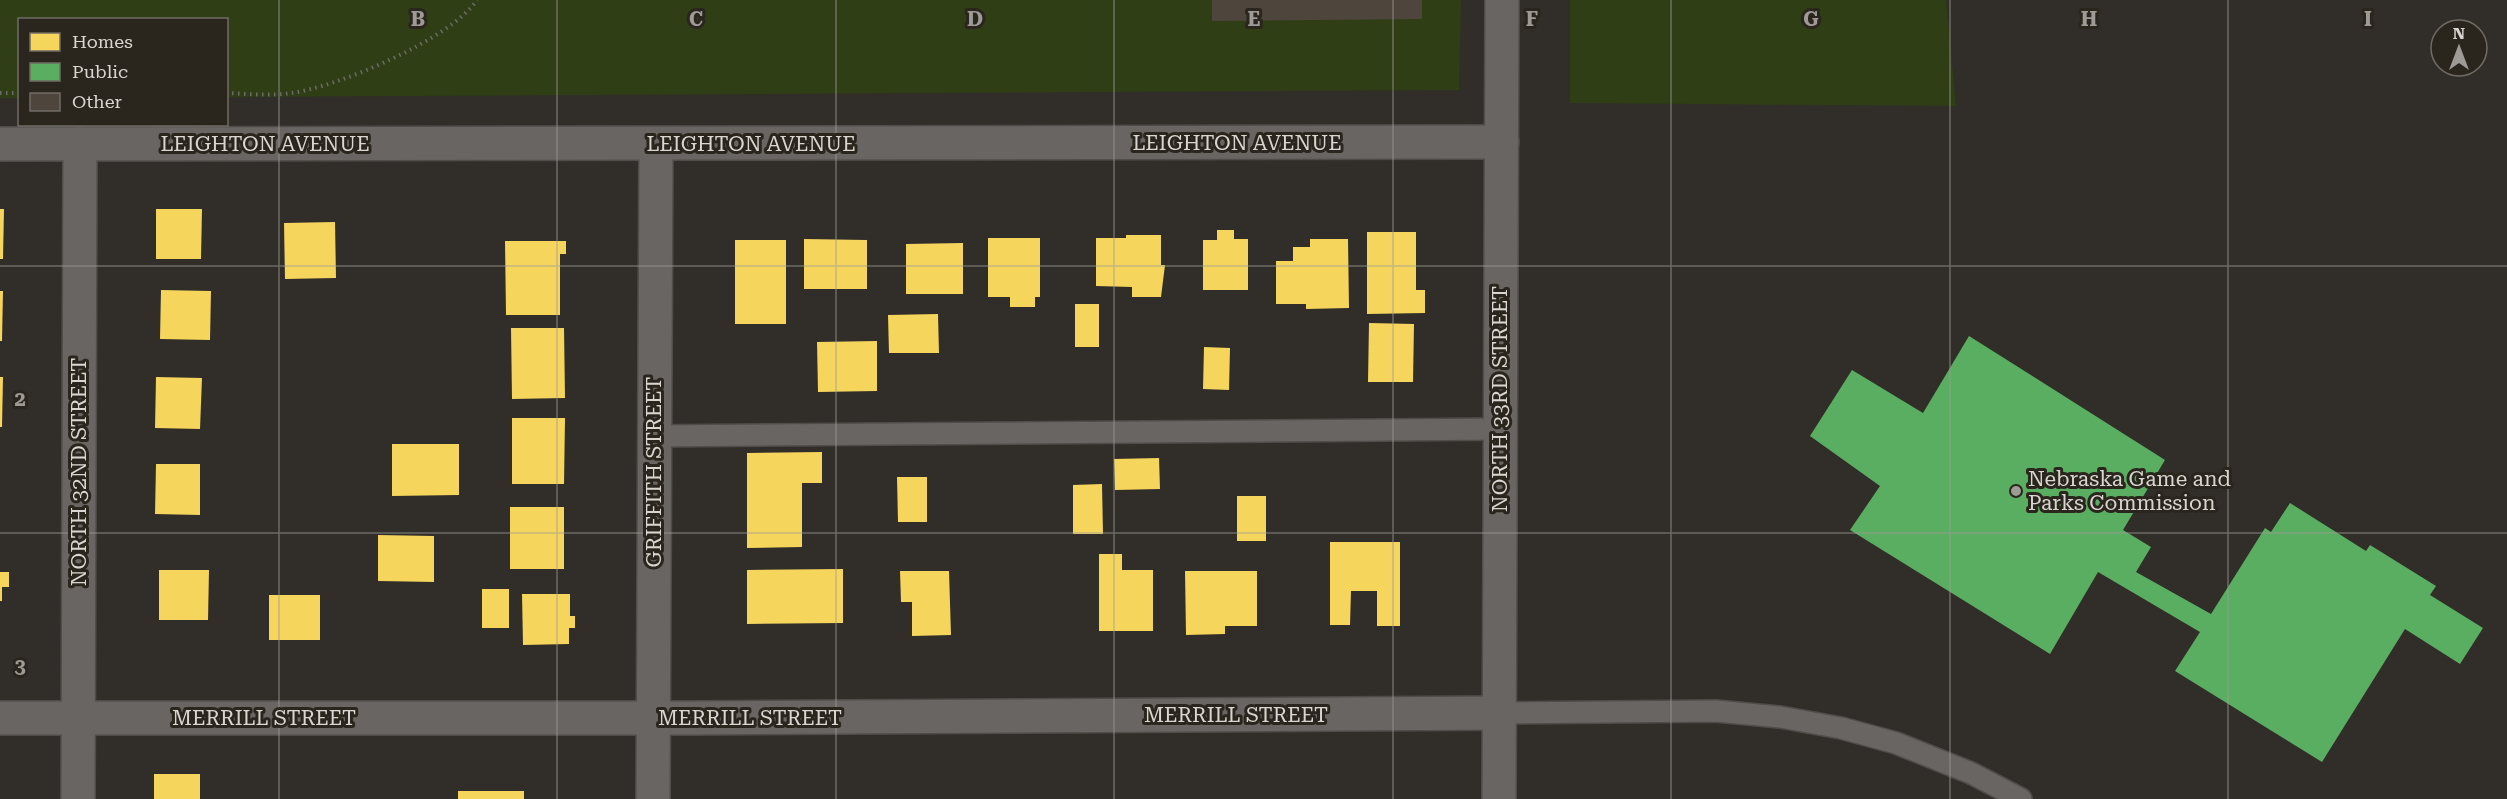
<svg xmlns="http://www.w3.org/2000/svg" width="2507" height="799" viewBox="0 0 2507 799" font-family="'Roboto Serif',serif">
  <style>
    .green { fill: #2f3e14 }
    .homes { fill: #f6d55c }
    .public { fill: #5aae61 }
    .building { fill: #4e453d }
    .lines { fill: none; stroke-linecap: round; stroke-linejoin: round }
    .service-casing { stroke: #4f4c49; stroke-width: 24 }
    .minor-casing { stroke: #4f4c49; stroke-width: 36 }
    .secondary-casing { stroke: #4f4c49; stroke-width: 36 }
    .path { stroke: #6d6b68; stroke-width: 4; stroke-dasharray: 1.5 4.5; stroke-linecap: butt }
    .service { stroke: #686562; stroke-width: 21 }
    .minor { stroke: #686562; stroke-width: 33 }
    .secondary { stroke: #686562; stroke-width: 33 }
    .grid { fill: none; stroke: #9e9b97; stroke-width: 1.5; stroke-opacity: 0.55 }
    .poi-dot { fill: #9e9b97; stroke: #2a261d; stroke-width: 2 }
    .labels { text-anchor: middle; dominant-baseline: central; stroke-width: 6; stroke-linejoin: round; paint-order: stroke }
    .street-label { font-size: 21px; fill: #d9d6d1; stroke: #2a261d }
    .poi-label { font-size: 21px; fill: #d9d6d1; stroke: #2a261d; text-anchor: start }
    .grid-label { font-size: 20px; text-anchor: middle; font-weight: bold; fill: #9e9b97; stroke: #2a261d; stroke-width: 6; stroke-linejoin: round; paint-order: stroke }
  </style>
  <rect width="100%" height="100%" fill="#312e2a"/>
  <!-- green -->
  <g class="green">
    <polygon points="0,0 1461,0 1459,90 227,97 226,20 20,20 19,98 0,98"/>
    <polygon points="1570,0 1946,0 1956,106 1570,103"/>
  </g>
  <!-- homes -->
  <g class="homes">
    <polygon points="0,209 4,209 3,259 0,259"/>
    <polygon points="156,209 202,209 201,259 156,259"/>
    <polygon points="335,222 336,278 285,279 284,223"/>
    <polygon points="1217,230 1234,230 1234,239 1248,239 1248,290 1203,290 1203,240 1217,240"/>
    <polygon points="1367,232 1416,232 1416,290 1425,290 1425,313 1367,314"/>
    <polygon points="1126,235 1161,235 1161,265 1165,265 1161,297 1132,297 1132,287 1096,286 1096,238 1126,238"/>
    <polygon points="988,238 1040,238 1040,297 1035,297 1035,307 1010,307 1010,297 988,297"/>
    <polygon points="804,239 867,240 867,289 804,289"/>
    <polygon points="1310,239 1348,239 1349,308 1306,309 1306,304 1276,304 1276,261 1293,261 1293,247 1310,247"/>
    <rect x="735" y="240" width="51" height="84"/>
    <polygon points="505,241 566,241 566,254 560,254 560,315 506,315"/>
    <polygon points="963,243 963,294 906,294 906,244"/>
    <polygon points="161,290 211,291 210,340 160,339"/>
    <polygon points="0,291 3,291 2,341 0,341"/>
    <rect x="1075" y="304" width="24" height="43"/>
    <polygon points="938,314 939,353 889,353 888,315"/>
    <polygon points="1369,323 1414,324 1413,382 1368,382"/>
    <polygon points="511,328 564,328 565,398 512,399"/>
    <polygon points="877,341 877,391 818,392 817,342"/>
    <polygon points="1204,347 1230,348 1229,390 1203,389"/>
    <polygon points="0,377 3,377 2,427 0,427"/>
    <polygon points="156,377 202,378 200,429 155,428"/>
    <polygon points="512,418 565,418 564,484 512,484"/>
    <polygon points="392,444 459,444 459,495 392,496"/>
    <polygon points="822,452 822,483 802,483 802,547 747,548 747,453"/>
    <polygon points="1159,458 1160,489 1115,490 1114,459"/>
    <polygon points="156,464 200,464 200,515 155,514"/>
    <polygon points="897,477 927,477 927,522 898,522"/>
    <polygon points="1102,484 1103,534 1073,534 1073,485"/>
    <rect x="1237" y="496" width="29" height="45"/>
    <rect x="510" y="507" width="54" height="62"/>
    <polygon points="378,535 434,536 434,582 378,581"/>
    <polygon points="1330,542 1400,542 1400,626 1377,626 1377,591 1351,591 1350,625 1330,625"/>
    <polygon points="1099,554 1122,554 1122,570 1153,570 1153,631 1099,631"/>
    <polygon points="843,569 843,623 747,624 747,570"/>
    <polygon points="159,570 209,570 208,620 159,620"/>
    <polygon points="900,571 949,571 951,635 912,636 912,602 901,602"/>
    <polygon points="1185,571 1257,571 1257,626 1225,626 1225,634 1186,635"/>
    <polygon points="0,572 9,572 9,587 2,587 2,601 0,601"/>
    <rect x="482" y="589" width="27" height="39"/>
    <polygon points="522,594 570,594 570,616 575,616 575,628 569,628 569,644 523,645"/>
    <rect x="269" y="595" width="51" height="45"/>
    <rect x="154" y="774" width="46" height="25"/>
    <rect x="458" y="791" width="66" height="8"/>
  </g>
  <!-- public -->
  <polygon class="public" points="1969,336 2165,460 2123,530 2151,547 2136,572 2211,614 2265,528 2271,532 2290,503 2366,551 2370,545 2436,586 2430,595 2483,628 2460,664 2405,629 2322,762 2175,671 2200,632 2098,572 2050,654 1850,530 1880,486 1810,436 1852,370 1923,413"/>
  <!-- building -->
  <polygon class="building" points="1212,0 1422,0 1422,19 1212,21"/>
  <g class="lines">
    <defs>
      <g id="service">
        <polyline points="653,436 1500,429"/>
        <polyline points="1499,713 1716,711 1780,717 1841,728 1896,743 1971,773 2021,799"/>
      </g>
      <g id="minor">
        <polyline points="0,144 1502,142"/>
        <polyline points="0,718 695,718 1499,713"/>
        <polyline points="78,799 80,144"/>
        <polyline points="653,799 656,145"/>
      </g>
      <polyline id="secondary" points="1499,799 1502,0"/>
    </defs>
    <!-- service casing -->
    <use href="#service" class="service-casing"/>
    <!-- minor casing -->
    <use href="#minor" class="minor-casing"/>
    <!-- secondary casing -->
    <use href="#secondary" class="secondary-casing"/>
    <!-- path -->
    <g class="path">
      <polyline points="0,93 20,93"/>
      <path d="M226 93C248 94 270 96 291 93 338 87 451 39 477 0"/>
    </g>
    <!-- service -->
    <use href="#service" class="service"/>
    <!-- minor -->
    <use href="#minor" class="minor"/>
    <!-- secondary -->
    <use href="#secondary" class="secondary"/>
  </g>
  <!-- grid -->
  <path class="grid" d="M279 0V799M557 0V799M836 0V799M1114 0V799M1393 0V799M1671 0V799M1950 0V799M2228 0V799M0 266H2507M0 533H2507"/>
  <!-- markers -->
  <circle class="poi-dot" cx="2016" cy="491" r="6"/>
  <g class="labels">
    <!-- street labels -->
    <g class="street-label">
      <text x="1237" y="143">LEIGHTON AVENUE</text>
      <text x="265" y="144">LEIGHTON AVENUE</text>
      <text x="751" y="144">LEIGHTON AVENUE</text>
      <text transform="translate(1500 399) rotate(-90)">NORTH 33RD STREET</text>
      <text transform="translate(79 472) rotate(-90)">NORTH 32ND STREET</text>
      <text transform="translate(654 472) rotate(-90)">GRIFFITH STREET</text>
      <text x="1236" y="715">MERRILL STREET</text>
      <text x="264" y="718">MERRILL STREET</text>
      <text x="750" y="718">MERRILL STREET</text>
    </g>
    <!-- poi labels -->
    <g class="poi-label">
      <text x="2028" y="479">Nebraska Game and<tspan x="2028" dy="24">Parks Commission</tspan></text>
    </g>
  </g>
  <g class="grid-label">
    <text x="418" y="26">B</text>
    <text x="696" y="26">C</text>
    <text x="975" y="26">D</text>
    <text x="1254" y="26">E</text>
    <text x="1532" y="26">F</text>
    <text x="1811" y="26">G</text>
    <text x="2089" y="26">H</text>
    <text x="2368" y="26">I</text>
    <text x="20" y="406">2</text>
    <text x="20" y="673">3</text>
  </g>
  <!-- legend -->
  <rect x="18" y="18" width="210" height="108" fill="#2a261d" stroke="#706c65" stroke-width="1.5"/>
  <rect x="30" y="33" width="30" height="18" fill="#f6d55c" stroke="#706c65" stroke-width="1.5"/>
  <text x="72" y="48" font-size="18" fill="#d9d6d1">Homes</text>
  <rect x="30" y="63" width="30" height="18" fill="#5aae61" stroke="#706c65" stroke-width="1.5"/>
  <text x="72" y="78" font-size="18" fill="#d9d6d1">Public</text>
  <rect x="30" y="93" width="30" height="18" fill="#4e453d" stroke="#706c65" stroke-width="1.5"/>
  <text x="72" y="108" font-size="18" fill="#d9d6d1">Other</text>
  <!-- north arrow -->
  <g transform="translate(2459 48)"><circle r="28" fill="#2a261d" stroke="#706c65" stroke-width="1.5"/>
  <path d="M0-4.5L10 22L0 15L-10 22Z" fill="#9e9b97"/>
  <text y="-9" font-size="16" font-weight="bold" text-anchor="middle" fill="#d9d6d1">N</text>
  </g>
</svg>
